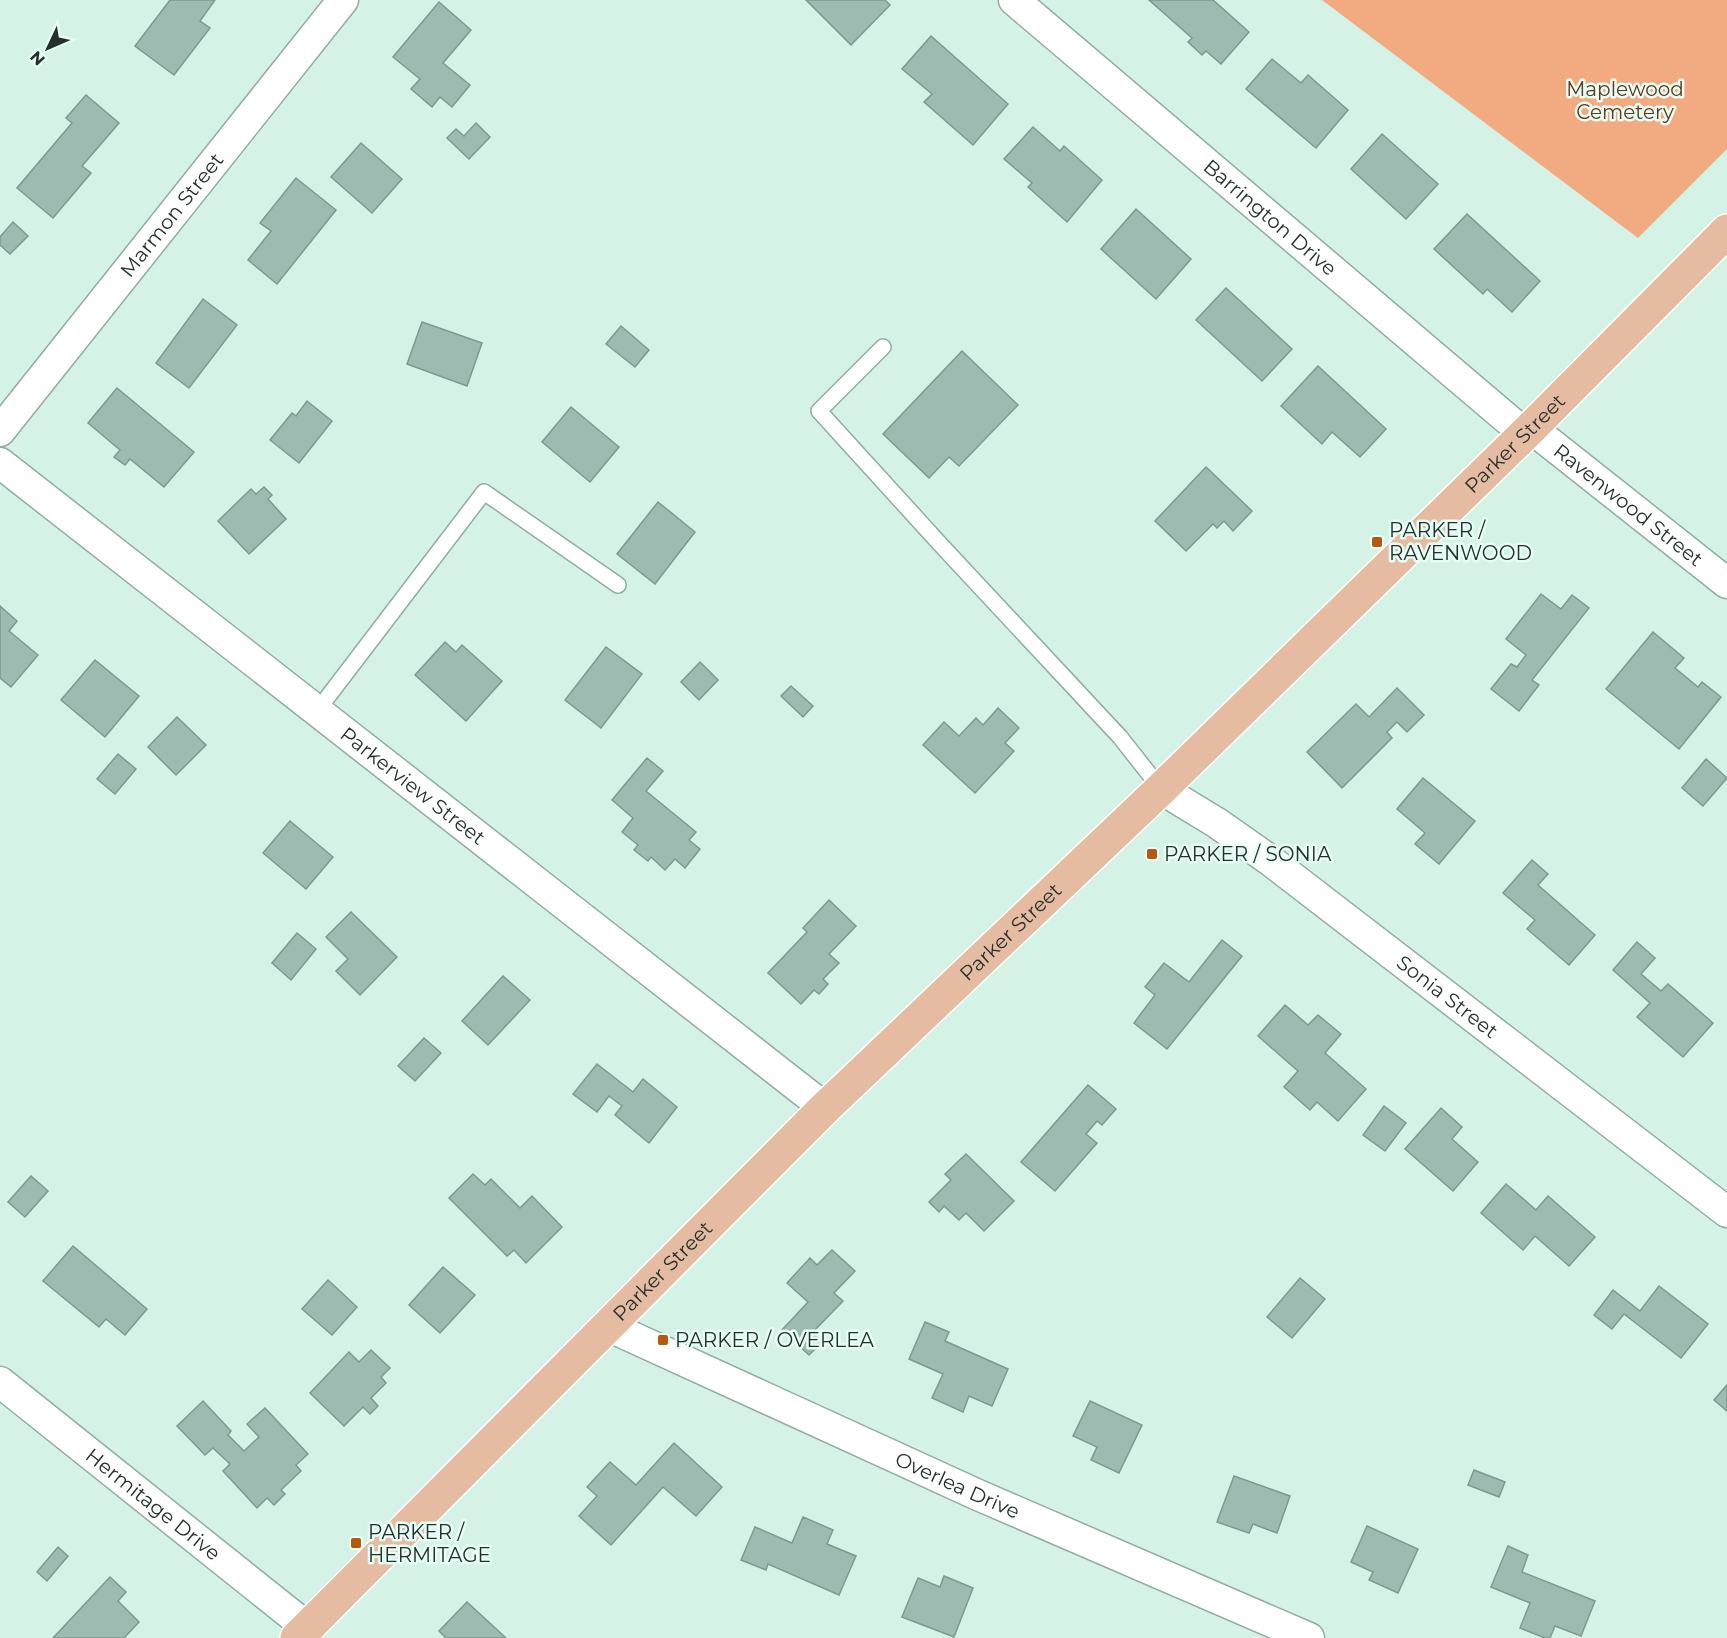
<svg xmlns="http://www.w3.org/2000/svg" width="1727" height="1638" viewBox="0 0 1727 1638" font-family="Montserrat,sans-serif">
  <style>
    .green { fill: #f2aa81 }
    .building { fill: #9ebbb1; stroke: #7e9a90; stroke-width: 1.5 }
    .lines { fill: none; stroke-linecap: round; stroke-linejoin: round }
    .lane-casing { stroke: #91ada3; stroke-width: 18 }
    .street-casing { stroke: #91ada3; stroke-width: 33 }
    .primary-casing { stroke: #fff; stroke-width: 36 }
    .lane { stroke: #fff; stroke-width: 15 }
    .street { stroke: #fff; stroke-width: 30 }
    .primary { stroke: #e5bba2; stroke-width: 33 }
    .poi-dot { fill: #b75810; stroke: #e6fef5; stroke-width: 2 }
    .labels { text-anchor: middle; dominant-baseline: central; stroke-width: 5; stroke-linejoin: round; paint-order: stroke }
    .park-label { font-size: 20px; fill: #643518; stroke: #e6fef5 }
    .street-label { font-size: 20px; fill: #25302c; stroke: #e6fef5 }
    .poi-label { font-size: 20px; fill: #25302c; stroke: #e6fef5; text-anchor: start }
  </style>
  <rect width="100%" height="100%" fill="#d5f2e7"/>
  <!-- green -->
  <polygon class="green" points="1322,0 1727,0 1727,149 1638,238"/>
  <!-- building -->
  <g class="building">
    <polygon points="170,0 215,0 200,21 210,28 174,75 135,46"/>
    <polygon points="806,0 885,0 890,5 851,45"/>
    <polygon points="1149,0 1213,0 1249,32 1221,64 1206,51 1202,55 1188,42 1192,38"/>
    <polygon points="439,2 471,30 443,63 470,85 452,107 440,97 432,107 411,89 420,79 393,57"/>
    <polygon points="931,36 1008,104 973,145 924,102 932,94 902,69"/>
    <polygon points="1272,59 1301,83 1308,75 1348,110 1316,148 1246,89"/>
    <polygon points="86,95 119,123 82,166 91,173 53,218 17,188 72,123 66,118"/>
    <polygon points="476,123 490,137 469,159 447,138 456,129 464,136"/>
    <polygon points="1033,127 1060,151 1064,146 1102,180 1067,222 1028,187 1032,183 1004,159"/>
    <polygon points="1382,134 1438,184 1406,219 1351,169"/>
    <polygon points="361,143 402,179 372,213 331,177"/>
    <polygon points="296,178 336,210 277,284 248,260 271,231 260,223"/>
    <polygon points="1136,209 1191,259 1156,299 1101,249"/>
    <polygon points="1467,214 1540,281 1512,312 1487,289 1483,294 1434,249"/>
    <polygon points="13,222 28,236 10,254 0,245 0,237"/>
    <polygon points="1226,288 1292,349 1262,381 1196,320"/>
    <polygon points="203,299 237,325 189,388 156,363"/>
    <polygon points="422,322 482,343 467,386 407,364"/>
    <polygon points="621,326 649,350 635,367 606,344"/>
    <polygon points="962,351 1018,405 959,466 949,457 929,478 883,434"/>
    <polygon points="1318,366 1386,429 1360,457 1332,432 1322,444 1281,406"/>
    <polygon points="117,388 194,452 164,487 130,459 125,465 114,457 120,450 88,423"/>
    <polygon points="307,401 332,421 299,463 270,440 292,413 296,416"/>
    <polygon points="571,407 619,447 590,482 542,442"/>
    <polygon points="1206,467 1252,511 1233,531 1224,521 1217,528 1213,524 1186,551 1155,521"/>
    <polygon points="264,487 272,495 268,499 286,519 249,554 218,521 251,489 256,494"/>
    <polygon points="658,502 695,532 655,584 617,554"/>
    <polygon points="1541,594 1561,609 1572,595 1589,608 1532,680 1539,685 1519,711 1491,689 1511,664 1517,667 1526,655 1506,639"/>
    <polygon points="0,606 17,621 9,631 38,655 11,687 0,678"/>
    <polygon points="1653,632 1684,658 1675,668 1698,687 1702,682 1721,697 1679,749 1606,689"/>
    <polygon points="445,642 456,652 462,645 502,681 466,721 415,675"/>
    <polygon points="606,647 642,674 601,728 565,700"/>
    <polygon points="95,660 139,696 105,737 61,700"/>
    <polygon points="700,662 718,680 699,700 681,682"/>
    <polygon points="791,686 813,706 803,717 781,696"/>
    <polygon points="1397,688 1424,715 1407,732 1397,722 1387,732 1392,738 1342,788 1307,752 1356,704 1369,717"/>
    <polygon points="998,708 1019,728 1005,743 1014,751 975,793 923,745 944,722 959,736 976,718 983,725"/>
    <polygon points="177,717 206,745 176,775 148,747"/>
    <polygon points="118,754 136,769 115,794 97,779"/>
    <polygon points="647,758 663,771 646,791 696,832 689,840 700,849 685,868 675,859 665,870 651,857 648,861 634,850 638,845 622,832 633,818 612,800"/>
    <polygon points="1706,759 1727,778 1703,806 1682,788"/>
    <polygon points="1423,778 1475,821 1439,864 1415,844 1425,833 1397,809"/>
    <polygon points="290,821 333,857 306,889 263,853"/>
    <polygon points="1532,860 1548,874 1538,885 1595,935 1569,965 1527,929 1535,920 1503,893"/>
    <polygon points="829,900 856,926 829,954 839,963 823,979 828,984 819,994 814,990 801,1004 768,973 807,932 803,928"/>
    <polygon points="351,912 397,957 360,995 336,971 348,959 326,937"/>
    <polygon points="297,933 316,949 291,980 272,963"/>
    <polygon points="1222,940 1242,956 1167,1049 1134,1023 1155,995 1145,987 1164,963 1189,982"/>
    <polygon points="1637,942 1655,958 1641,974 1661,991 1668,984 1713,1023 1683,1057 1637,1017 1650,1003 1613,970"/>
    <polygon points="503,976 530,1000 488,1045 462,1021"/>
    <polygon points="1285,1005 1308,1025 1318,1015 1341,1034 1325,1053 1366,1089 1338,1121 1317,1102 1310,1110 1284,1087 1298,1071 1258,1036"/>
    <polygon points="424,1038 441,1053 415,1081 398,1066"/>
    <polygon points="597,1064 633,1092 643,1079 677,1107 649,1143 615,1115 622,1106 609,1096 597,1112 573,1094"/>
    <polygon points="1088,1085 1116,1109 1102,1125 1097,1121 1086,1134 1097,1143 1055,1191 1021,1162"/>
    <polygon points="1384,1106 1406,1123 1385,1151 1363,1135"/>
    <polygon points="1441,1108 1462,1127 1452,1139 1478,1162 1453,1191 1405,1149"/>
    <polygon points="966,1154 1014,1201 984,1231 966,1213 959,1220 944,1206 939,1212 929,1202 951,1180 945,1174"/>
    <polygon points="473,1174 485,1185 491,1179 520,1208 532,1196 562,1227 526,1263 514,1250 507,1256 449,1198"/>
    <polygon points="31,1176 48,1191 25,1217 8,1202"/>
    <polygon points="1506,1184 1536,1210 1548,1196 1595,1237 1569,1266 1535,1236 1523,1250 1481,1213"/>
    <polygon points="73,1246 147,1309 125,1335 106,1319 99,1327 43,1281"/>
    <polygon points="832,1250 855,1271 834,1293 843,1301 812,1333 822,1342 809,1355 782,1330 808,1302 787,1283 810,1258 817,1265"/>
    <polygon points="443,1267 475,1295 440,1333 409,1305"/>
    <polygon points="1300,1278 1325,1299 1292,1338 1267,1317"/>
    <polygon points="328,1280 357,1307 332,1335 302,1309"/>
    <polygon points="1659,1286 1708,1324 1681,1358 1624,1314 1612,1329 1594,1315 1613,1290 1640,1311"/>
    <polygon points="925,1322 949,1332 945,1341 1008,1369 992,1406 969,1396 963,1412 932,1398 943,1374 909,1359"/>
    <polygon points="371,1350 390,1368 381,1377 386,1383 371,1398 378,1406 370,1414 363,1407 344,1426 310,1393 349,1352 359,1362"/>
    <polygon points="1727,1385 1727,1411 1714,1400"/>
    <polygon points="203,1401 231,1431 228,1435 244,1451 259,1437 247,1424 265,1408 308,1454 296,1465 301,1471 281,1490 285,1494 274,1505 267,1498 257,1508 223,1471 230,1464 213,1448 205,1455 177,1426"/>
    <polygon points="1090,1401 1142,1425 1119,1473 1091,1460 1097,1447 1073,1436"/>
    <polygon points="674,1443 722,1487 696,1516 663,1487 611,1545 579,1516 597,1496 587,1487 610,1462 636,1485"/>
    <polygon points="1474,1470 1505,1482 1499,1497 1468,1485"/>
    <polygon points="1234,1476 1290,1496 1277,1533 1253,1524 1249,1533 1217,1522"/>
    <polygon points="803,1517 833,1530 827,1544 856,1556 839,1595 768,1564 766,1570 741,1560 755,1527 792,1543"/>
    <polygon points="1367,1526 1418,1549 1398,1593 1369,1580 1373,1572 1351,1562"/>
    <polygon points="1508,1546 1528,1555 1522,1572 1595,1601 1581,1636 1555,1626 1550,1638 1545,1638 1520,1628 1530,1603 1491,1587"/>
    <polygon points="58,1547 68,1556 47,1581 37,1572"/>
    <polygon points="944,1576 973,1588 954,1637 902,1617 918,1578 940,1587"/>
    <polygon points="110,1577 126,1592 118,1601 139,1622 124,1638 53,1638"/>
    <polygon points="467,1602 506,1638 446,1638 439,1631"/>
  </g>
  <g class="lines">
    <defs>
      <g id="lane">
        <polyline points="883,347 819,411 940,544 1120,737 1161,789"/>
        <polyline points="317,711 484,492 618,585"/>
      </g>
      <g id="street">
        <path id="s1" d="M1014 0 1525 434"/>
        <path id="s2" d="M1531 428 1727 583"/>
        <path id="s3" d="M0 431 343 0"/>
        <path id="s4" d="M0 463 825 1108"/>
        <path id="s5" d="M1161 789 1217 823 1271 861 1727 1212"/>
        <path id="s6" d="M608 1326 978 1495 1309 1638"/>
        <path id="s7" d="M0 1382 308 1628"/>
      </g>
      <g id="primary">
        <path id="s8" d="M297 1638 825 1108 1161 789 1531 428 1727 231"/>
      </g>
    </defs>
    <!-- lane casing -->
    <use href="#lane" class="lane-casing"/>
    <!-- street casing -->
    <use href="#street" class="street-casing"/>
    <!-- primary casing -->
    <use href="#primary" class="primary-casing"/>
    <!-- lane -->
    <use href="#lane" class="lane"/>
    <!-- street -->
    <use href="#street" class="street"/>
    <!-- primary -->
    <use href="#primary" class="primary"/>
  </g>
  <!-- markers -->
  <g class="poi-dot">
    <rect x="1371" y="536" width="12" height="12" rx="3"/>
    <rect x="1146" y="848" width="12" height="12" rx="3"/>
    <rect x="657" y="1334" width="12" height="12" rx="3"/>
    <rect x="350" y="1537" width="12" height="12" rx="3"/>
  </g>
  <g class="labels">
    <!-- park labels -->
    <g class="park-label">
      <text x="1625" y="89">Maplewood<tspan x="1625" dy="23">Cemetery</tspan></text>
    </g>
    <!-- street labels -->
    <g class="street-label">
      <text stroke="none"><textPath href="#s3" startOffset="276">Marmon Street</textPath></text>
      <text stroke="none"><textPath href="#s1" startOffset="336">Barrington Drive</textPath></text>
      <text stroke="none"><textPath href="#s8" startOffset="1706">Parker Street</textPath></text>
      <text stroke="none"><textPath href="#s2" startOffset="124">Ravenwood Street</textPath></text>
      <text stroke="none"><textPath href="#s4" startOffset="524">Parkerview Street</textPath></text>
      <text stroke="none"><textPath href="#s8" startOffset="1004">Parker Street</textPath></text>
      <text stroke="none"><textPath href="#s5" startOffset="354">Sonia Street</textPath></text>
      <text stroke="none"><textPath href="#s8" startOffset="518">Parker Street</textPath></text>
      <text stroke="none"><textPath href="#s6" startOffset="384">Overlea Drive</textPath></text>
      <text stroke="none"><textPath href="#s7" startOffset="196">Hermitage Drive</textPath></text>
    </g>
    <!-- poi labels -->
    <g class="poi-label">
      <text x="1389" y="530">PARKER /<tspan x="1389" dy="23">RAVENWOOD</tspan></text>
      <text x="1164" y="854">PARKER / SONIA</text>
      <text x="675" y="1340">PARKER / OVERLEA</text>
      <text x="368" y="1532">PARKER /<tspan x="368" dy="23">HERMITAGE</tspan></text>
    </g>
  </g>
  <!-- north arrow -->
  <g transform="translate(48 48) rotate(226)" stroke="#e6fef5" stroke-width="4.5" paint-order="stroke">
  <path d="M0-4.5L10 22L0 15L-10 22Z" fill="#25302c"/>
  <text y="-9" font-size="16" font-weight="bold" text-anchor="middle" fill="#25302c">N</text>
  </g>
</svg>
